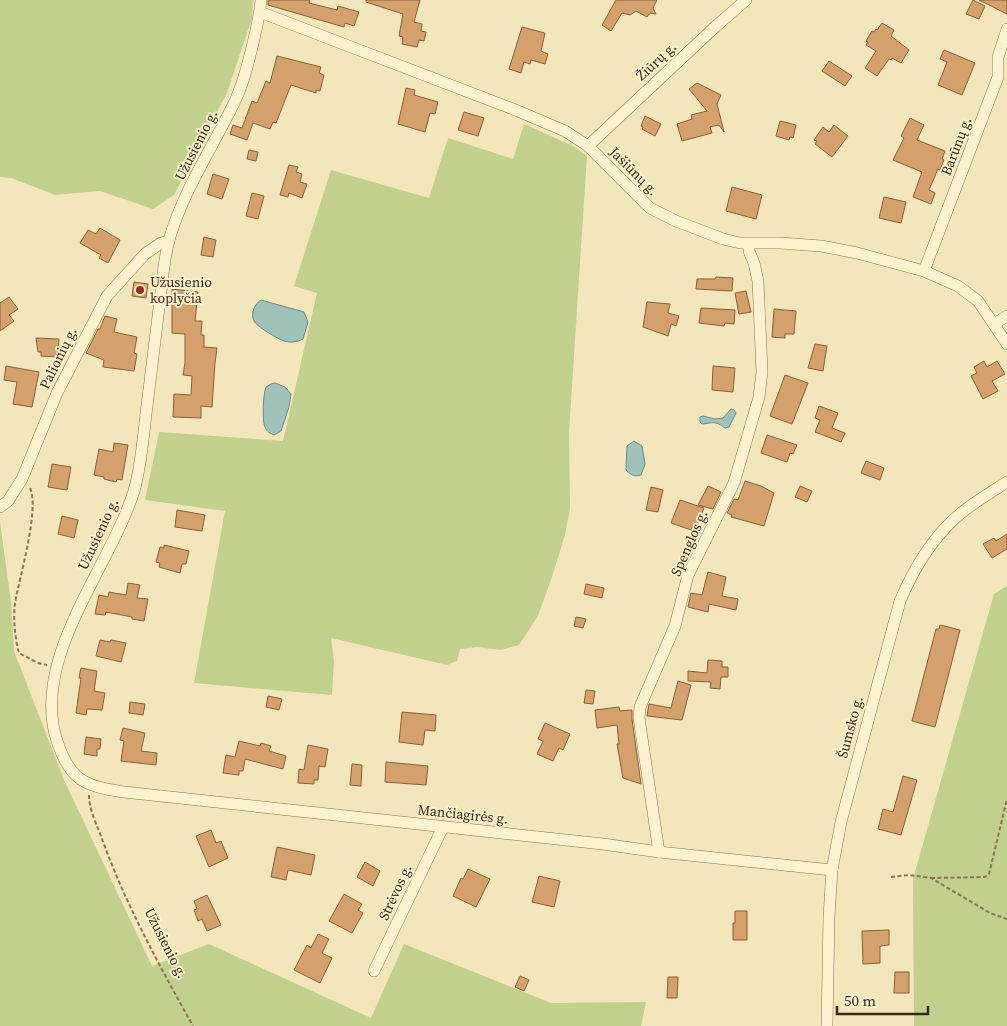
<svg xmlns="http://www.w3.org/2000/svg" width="1007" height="1026" viewBox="0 0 1007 1026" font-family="'Source Serif 4',serif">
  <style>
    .green { fill: #c2d08e }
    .water { fill: #9fc2ba; stroke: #668f89 }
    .building { fill: #d4a06c; stroke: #8b6037 }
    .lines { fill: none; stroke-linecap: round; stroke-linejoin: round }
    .street-casing { stroke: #8a7553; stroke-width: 12 }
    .path { stroke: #8a7553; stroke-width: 2; stroke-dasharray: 4 2.5; stroke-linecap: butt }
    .street { stroke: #fcf2ce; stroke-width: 11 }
    .poi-dot { fill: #9e281e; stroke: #f8efca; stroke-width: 2 }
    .labels { text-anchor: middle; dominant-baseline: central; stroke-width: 4; stroke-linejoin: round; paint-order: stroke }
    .street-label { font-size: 14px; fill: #372a19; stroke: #f8efca }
    .poi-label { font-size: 14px; fill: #372a19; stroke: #f8efca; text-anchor: start }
  </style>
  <rect width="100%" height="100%" fill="#f2e6ba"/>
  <!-- green -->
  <g class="green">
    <polygon points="0,0 253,0 252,18 227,93 174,195 153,209 100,191 55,195 11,178 0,177"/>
    <polygon points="524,124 573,146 587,156 569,432 570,508 565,535 552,577 538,616 519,645 501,650 477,647 460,649 457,661 447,665 331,638 334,661 332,695 194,683 225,511 145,500 159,432 283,441 317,293 294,286 331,170 429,198 448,138 513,159"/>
    <polygon points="0,522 11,602 14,651 64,780 152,966 209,944 371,1018 404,944 551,1003 646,1002 641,1026 0,1026"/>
    <polygon points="1007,586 1007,1026 914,1026 913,879 994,594"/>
  </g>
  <!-- water -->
  <g class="water">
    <path d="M261 300 304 312 308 322 303 339C298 342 290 343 284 341 278 339 256 326 254 321 250 314 255 303 261 300Z"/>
    <path d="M275 383 285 387 291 394 289 407 281 431 274 435C270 433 267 432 265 427 262 421 263 394 266 387L271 384Z"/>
    <path d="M731 409 734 410 736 413 729 427 725 428C714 420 714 423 702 424L700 422V417L703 416 715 419 723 418Z"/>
    <path d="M634 441 642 446 645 464 641 475C634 477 631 475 626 470L627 446Z"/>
  </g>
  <!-- building -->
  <g class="building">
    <polygon points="268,0 310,0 309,3 337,10 338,6 359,12 354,26 345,23 344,27 268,5"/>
    <polygon points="366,0 420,0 414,22 422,24 421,31 426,32 424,41 419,40 417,47 402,44 403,37 399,36 403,14 366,2"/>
    <polygon points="616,0 657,0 653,8 656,14 650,13 647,17 636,11 630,15 622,13 611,31 602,25"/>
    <polygon points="973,0 985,6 979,19 966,14"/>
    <polygon points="979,0 1007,0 1007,14"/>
    <polygon points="882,23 894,30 891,36 909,50 901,63 892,58 891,60 889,59 877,76 865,68 876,51 866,45 868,42 866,41 872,31 874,32 876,29 877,30"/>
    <polygon points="522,27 545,33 541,51 548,54 545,64 531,60 530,64 524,62 521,73 509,69"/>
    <polygon points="944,50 975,63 962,95 938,85 947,62 940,59"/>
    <polygon points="277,56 321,67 319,73 324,75 320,91 316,90 316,93 291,85 276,123 273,122 270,129 253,123 247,140 230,134 233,125 242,128 252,101 257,103 266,81 270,83"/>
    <polygon points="829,61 852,76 845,86 822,71"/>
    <polygon points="697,83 721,95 717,104 724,132 719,125 710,127 712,133 682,141 677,124 692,119 691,115 707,111 689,89"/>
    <polygon points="406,88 415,90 414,95 438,102 435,114 430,113 425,132 398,124"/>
    <polygon points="464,112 484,118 478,136 458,130"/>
    <polygon points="645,116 661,124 655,136 642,129 643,127 641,126"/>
    <polygon points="910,118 924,125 917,140 945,151 942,159 944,160 940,170 938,169 929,190 935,193 931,204 913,197 922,172 893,160 904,138 901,136"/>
    <polygon points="780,121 796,125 793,138 790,137 789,140 776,136"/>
    <polygon points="834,125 848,136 832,157 815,144 817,141 814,140 823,127 829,132"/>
    <polygon points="249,150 258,152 256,161 247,159"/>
    <polygon points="289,165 298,167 296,172 302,174 300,182 307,184 302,198 289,193 288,197 280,195"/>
    <polygon points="213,174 229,179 222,199 207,194"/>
    <polygon points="732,187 762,195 756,219 726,211"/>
    <polygon points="252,193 264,196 258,219 246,216"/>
    <polygon points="884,197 906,202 901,223 879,218"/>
    <polygon points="100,228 120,240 108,263 99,258 101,255 80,243 88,230 96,234"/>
    <polygon points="204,237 216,240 213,257 201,255"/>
    <polygon points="716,277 733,278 732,291 696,289 697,279 715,279"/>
    <polygon points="134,282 148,284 146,298 132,296"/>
    <polygon points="172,289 198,292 195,321 202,321 201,335 204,335 204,347 217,348 215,363 212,407 201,406 201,418 173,417 174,394 191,395 192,376 183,375 185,363 185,334 172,333"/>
    <polygon points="746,291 751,312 739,314 735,293"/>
    <polygon points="9,297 18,309 9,315 14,321 0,331 0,303"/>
    <polygon points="647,302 670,304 668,313 679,316 676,326 671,324 668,336 643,327"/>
    <polygon points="701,308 735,310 734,324 725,323 724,326 699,323"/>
    <polygon points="774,309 796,311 794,334 785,334 785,338 772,337"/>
    <polygon points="105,316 117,319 114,332 137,337 134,353 137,354 134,371 103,367 104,360 86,353 98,329 100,329"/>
    <polygon points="36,338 59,339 58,353 56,353 56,357 41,356 41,352 38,352"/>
    <polygon points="815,344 827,346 823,371 808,368"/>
    <polygon points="984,361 987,367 997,361 1005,374 992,381 998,391 983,399 971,376 977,373 974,367"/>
    <polygon points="6,366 39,372 32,407 13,404 17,382 4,380"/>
    <polygon points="713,366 735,368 733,392 712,390"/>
    <polygon points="785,375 808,383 792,424 770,416"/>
    <polygon points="819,406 838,413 832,428 845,433 841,442 815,432 820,420 815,418"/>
    <polygon points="767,435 797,445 793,454 790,453 787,462 761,453"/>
    <polygon points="114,443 128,445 122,480 117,479 116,482 104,479 104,477 94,475 99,449 113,452"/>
    <polygon points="866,461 884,468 880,480 861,473"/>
    <polygon points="52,464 71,467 67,490 48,487"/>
    <polygon points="745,481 761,486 774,493 764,526 731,517 732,515 727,513 734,499 738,500"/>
    <polygon points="708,486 721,492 713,509 698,505"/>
    <polygon points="800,486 812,491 807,502 795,497"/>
    <polygon points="651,487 663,490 658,512 646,510"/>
    <polygon points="680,500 704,508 697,526 693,525 691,530 671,523"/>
    <polygon points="177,510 205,515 202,531 175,527"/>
    <polygon points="62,516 78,520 74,538 58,534"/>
    <polygon points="1007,534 1007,549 992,558 983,544 994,538 996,541"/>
    <polygon points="164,545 189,551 186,564 182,564 180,573 159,567 160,563 156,562 160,547 164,548"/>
    <polygon points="708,572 726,577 722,596 738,599 736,610 709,604 708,612 688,607 691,593 702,595"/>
    <polygon points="128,583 140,585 137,598 148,599 144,621 132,619 132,617 106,612 105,615 95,614 99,595 108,597 109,592 126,595"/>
    <polygon points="586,584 604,588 602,598 584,594"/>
    <polygon points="576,617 586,619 583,628 574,626"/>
    <polygon points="940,625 960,630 935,727 912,721 936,629 939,629"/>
    <polygon points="100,640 110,642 111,640 126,643 121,662 96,656"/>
    <polygon points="708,660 722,661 722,667 728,667 728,677 721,677 720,689 710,688 711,682 688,681 688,671 707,673"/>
    <polygon points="81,668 97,671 94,691 105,693 102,710 87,709 86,715 76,713 81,678 79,678"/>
    <polygon points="678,681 691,685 682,720 647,716 649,704 671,708"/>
    <polygon points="586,690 595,691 593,704 584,703"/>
    <polygon points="268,696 282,699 279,710 266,707"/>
    <polygon points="130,702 145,704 143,715 129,713"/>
    <polygon points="619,707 620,711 632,710 632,719 641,784 623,778 617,744 619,744 617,725 597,728 595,710"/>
    <polygon points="402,712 436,715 435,731 425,730 423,745 399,742"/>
    <polygon points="545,723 570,734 563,750 559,748 553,761 537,754 543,741 538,739"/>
    <polygon points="123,728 145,733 141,751 157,753 156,765 121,761 124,741 120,740"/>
    <polygon points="86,737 101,739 100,749 97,749 97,756 84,754"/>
    <polygon points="239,741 260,746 261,743 271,746 269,751 286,756 283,769 245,759 243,771 239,771 239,775 223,773 226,755 235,757"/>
    <polygon points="308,745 328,749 325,767 319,766 318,780 314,780 314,784 298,783 299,769 304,770"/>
    <polygon points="386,762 428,766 426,785 385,782"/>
    <polygon points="352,764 362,765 361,786 350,785"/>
    <polygon points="903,776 917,780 901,835 878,829 883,809 893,812"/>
    <polygon points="211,830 216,843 221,841 228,858 209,867 196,836"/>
    <polygon points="277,847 315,855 311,875 288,870 286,880 271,877"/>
    <polygon points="365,862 380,871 373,886 357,877"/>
    <polygon points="468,869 490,879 476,907 453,896 461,878 463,879"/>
    <polygon points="539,876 560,881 554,907 532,902"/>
    <polygon points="344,894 362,904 358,910 363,913 352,933 329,921"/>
    <polygon points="207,895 221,925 207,931 202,919 198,921 194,910 197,909 194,901"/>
    <polygon points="735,911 747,911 747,940 733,940 733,923 735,923"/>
    <polygon points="889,930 889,945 880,946 880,963 863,964 862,931"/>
    <polygon points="318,934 329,939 322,953 332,958 320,983 294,970 307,945 311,948"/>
    <polygon points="895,972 909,972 909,993 894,993"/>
    <polygon points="520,976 529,980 524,991 515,987"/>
    <polygon points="668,977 678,977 677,998 667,998"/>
  </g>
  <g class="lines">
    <defs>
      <g id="street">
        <path d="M261 0C260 13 257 26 254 39 249 60 244 82 235 101 213 147 183 191 169 240 164 259 162 281 160 300 155 338 151 376 146 414 143 439 141 467 134 491 110 568 30 658 57 741 70 781 85 786 124 792L603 844 659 852 832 870"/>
        <polyline points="260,12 518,111 565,131 588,146 650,208 676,221 723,239 740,243 780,243 821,246 857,253 924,271 958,286 978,301 1007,344"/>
        <polyline points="588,146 715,27 746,0"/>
        <polyline points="924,271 998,77 998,57 1007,29"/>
        <polyline points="994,324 1007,316"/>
        <polyline points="0,507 8,501 22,479 57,393 107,296 145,254 161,243 169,241"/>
        <polyline points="659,852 639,718 640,707 675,626 688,575 734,483 759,397 762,372 758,281 754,263 749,251 749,244"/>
        <polyline points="374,971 443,827"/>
        <path d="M827 1026 829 917 832 870 841 822 900 601C914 568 935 533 965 510 978 500 993 491 1007 482"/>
      </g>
    </defs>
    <!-- street casing -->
    <use href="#street" class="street-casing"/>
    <!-- path -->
    <g class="path">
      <path d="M30 488C40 509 19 579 15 603 13 618 15 639 19 653L38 663 47 665"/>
      <path d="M89 795C89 810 97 825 102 839 126 905 159 965 193 1026"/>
      <polyline points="891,877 909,875 931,878 990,913 1007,919"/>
      <polyline points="931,878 985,877 989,874 1007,799"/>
    </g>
    <!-- street -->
    <use href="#street" class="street"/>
  </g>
  <!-- markers -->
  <circle class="poi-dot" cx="140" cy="290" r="5"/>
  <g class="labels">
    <!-- street labels -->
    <g class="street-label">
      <text transform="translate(656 61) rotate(-43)">Žiūrų g.</text>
      <text transform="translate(196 145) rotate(-63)">Užusienio g.</text>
      <text transform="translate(956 146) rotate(-69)">Barūnų g.</text>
      <text transform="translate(634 171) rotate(45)">Jašiūnų g.</text>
      <text transform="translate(58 358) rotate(-64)">Palionių g.</text>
      <text transform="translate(98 534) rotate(-65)">Užusienio g.</text>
      <text transform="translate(689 543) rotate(-66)">Spenglos g.</text>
      <text transform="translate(850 727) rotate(-75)">Šumsko g.</text>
      <text transform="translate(463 814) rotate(6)">Mančiagirės g.</text>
      <text transform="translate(395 892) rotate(-65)">Strėvos g.</text>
      <text transform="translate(166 943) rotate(63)">Užusienio g.</text>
    </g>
    <!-- poi labels -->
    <g class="poi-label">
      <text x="150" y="282">Užusienio<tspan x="150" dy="16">koplyčia</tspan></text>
    </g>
  </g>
  <!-- scale -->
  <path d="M837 1006v8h91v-8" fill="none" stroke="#372a19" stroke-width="2.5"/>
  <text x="844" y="1006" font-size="15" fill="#372a19" stroke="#f8efca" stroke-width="4" paint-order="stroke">50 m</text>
</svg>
